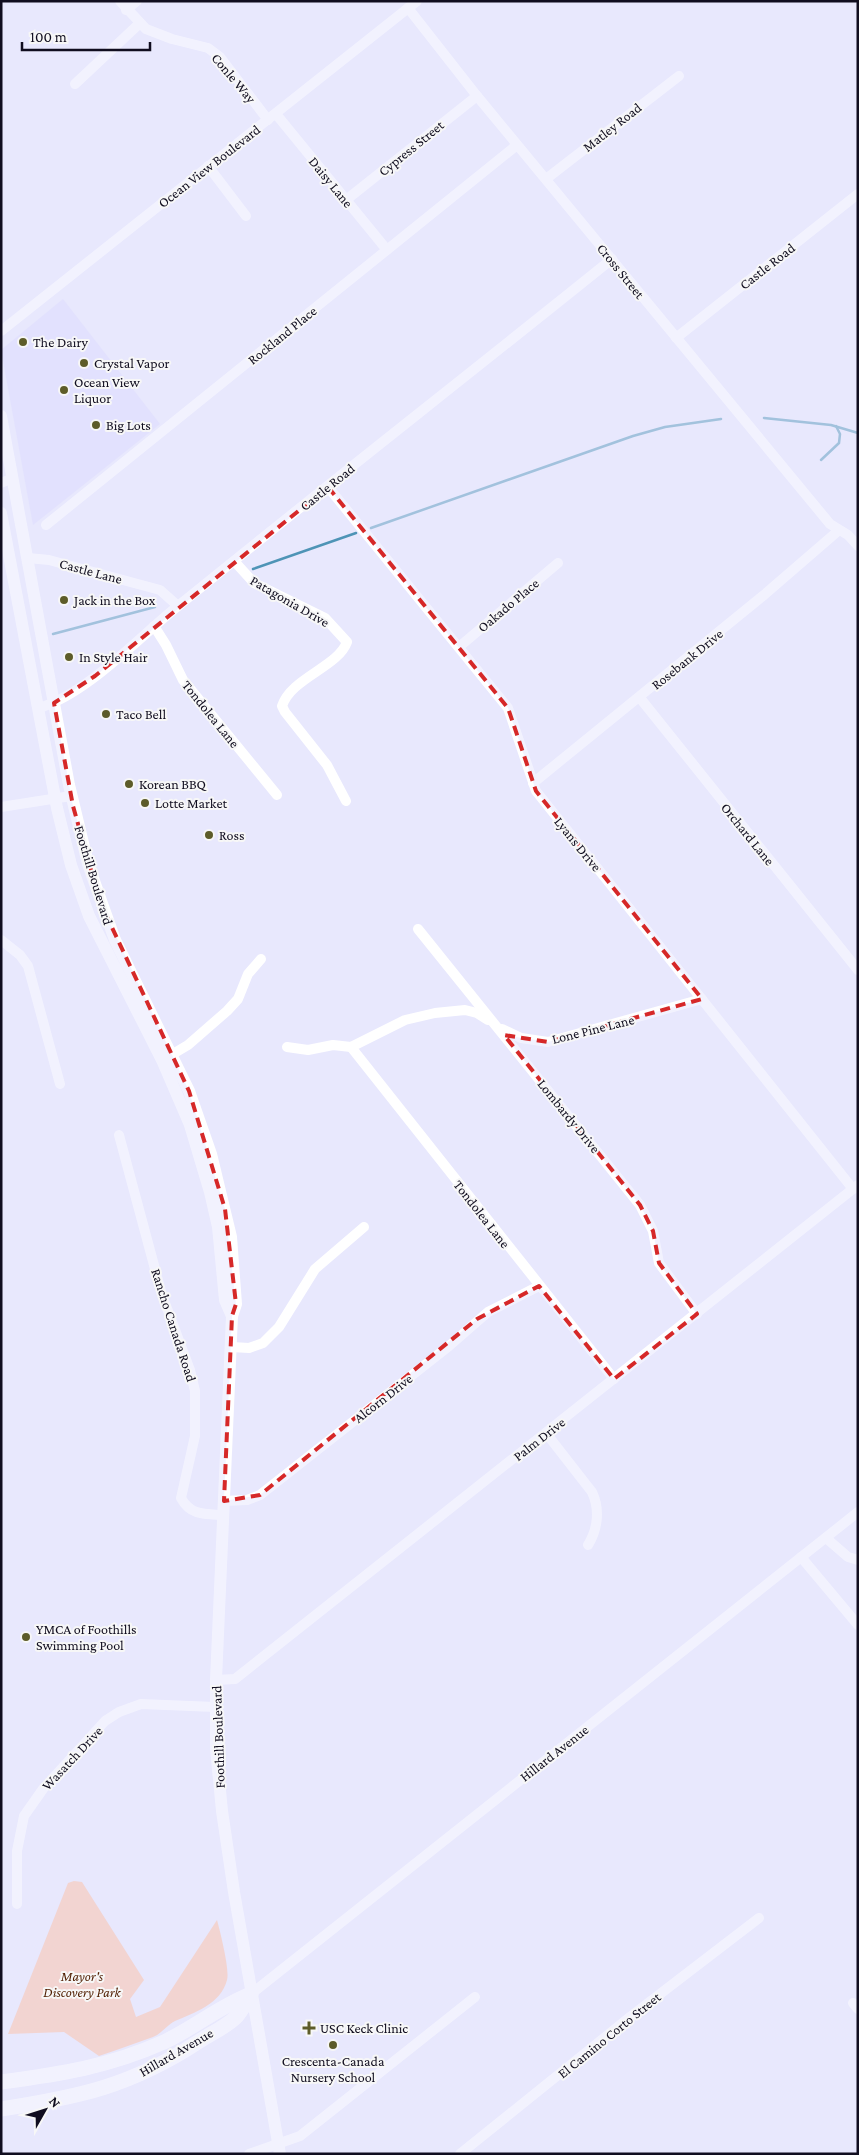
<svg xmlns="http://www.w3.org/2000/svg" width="859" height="2155" viewBox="0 0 859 2155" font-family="'Crimson Pro',serif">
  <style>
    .built { fill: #dcdafe }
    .park { fill: #ffbd9c }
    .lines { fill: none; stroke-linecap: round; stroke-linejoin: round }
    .stream { stroke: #4e94b6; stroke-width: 2.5 }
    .minor { stroke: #fff; stroke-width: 10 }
    .major { stroke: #fff; stroke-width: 12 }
    .highway { stroke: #fff; stroke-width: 15 }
    .marked { fill: none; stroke: #d62828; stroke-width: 4; stroke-dasharray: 10 6; stroke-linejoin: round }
    .poi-dot { fill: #5d5c29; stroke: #f7f7f7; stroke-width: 2 }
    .labels { text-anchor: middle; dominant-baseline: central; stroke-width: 4; stroke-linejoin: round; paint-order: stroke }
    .street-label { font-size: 14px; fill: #100d1f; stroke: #f7f7f7 }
    .poi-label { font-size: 14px; fill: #100d1f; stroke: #f7f7f7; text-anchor: start }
    .park-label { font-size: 14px; font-style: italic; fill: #501e00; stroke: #f7f7f7 }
  </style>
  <rect width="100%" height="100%" fill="#e8e8fd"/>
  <!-- built -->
  <polygon class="built" points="63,299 160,424 33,525 1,350"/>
  <!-- park -->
  <path class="park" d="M74 1881 82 1882 144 1980 130 1999 136 2017 160 2007 217 1920C220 1931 230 1970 227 1980 221 2004 194 2013 175 2021 167 2025 161 2034 153 2037 135 2043 118 2050 99 2056L64 2032 8 2034 68 1883Z"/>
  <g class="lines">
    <!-- stream -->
    <g class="stream">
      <polyline points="764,418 831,425 858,433"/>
      <polyline points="821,460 839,443 840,434 836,426"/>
      <polyline points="371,528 633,436 665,427 721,419"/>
      <polyline points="253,569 356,533"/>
      <polyline points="53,634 155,607"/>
    </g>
    <!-- minor -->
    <g class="minor">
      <polyline points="120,1 146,29 172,39 208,48 220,57 268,120"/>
      <polyline points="408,8 477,96 830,524 848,535 858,546"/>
      <polyline points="126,10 137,1"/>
      <polyline points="75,84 140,23"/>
      <polyline points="276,114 387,250"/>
      <polyline points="208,166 246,216"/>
      <polyline points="546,179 679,76"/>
      <polyline points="346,200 477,96"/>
      <polyline points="1,331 417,1"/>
      <polyline points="676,338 858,194"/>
      <polyline points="1,483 13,478"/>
      <polyline points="328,487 508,708 536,791 853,1189"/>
      <polyline points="46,525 517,145"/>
      <polyline points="28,558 49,560 160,590 178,606"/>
      <path d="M235 562 254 583 325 618 347 642C338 667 291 678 282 706L285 712 327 765 346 801"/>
      <polyline points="154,626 166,645 183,680 277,795"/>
      <polyline points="459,647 558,563"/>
      <polyline points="640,698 858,970"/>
      <path d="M39 708C87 694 138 638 178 606 322 489 468 375 612 259"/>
      <polyline points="533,783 764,595 838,531"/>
      <polyline points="1,807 71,796"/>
      <polyline points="418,929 640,1205 653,1231 659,1263 697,1314"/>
      <polyline points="1,940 20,955 28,966 60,1084"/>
      <polyline points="502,1029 521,1038 548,1042 702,999"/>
      <polyline points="287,1047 308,1050 333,1045 351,1047 405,1020 435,1013 465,1010 477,1013 488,1020"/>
      <polyline points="351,1047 614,1379"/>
      <polyline points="166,1058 188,1045 227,1011 238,999 248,974 261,959"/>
      <path d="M119 1135 162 1295 190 1370 195 1391V1436L181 1498C191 1516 205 1514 223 1515"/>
      <polyline points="232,1347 249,1348 263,1343 279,1327 315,1269 364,1227"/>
      <path d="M546 1433 592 1492C600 1509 598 1529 588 1545"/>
      <polyline points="224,1501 247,1500 260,1495 449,1346 488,1312 539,1286"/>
      <polyline points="826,1538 848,1557 858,1560"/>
      <polyline points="801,1557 858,1625"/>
      <polyline points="216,1680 235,1679 858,1185"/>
      <polyline points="17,1904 17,1851 24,1816 43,1789 105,1721 119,1712 141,1704 215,1707"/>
      <polyline points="251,1994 858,1512"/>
      <polyline points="853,2003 858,2009"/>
      <polyline points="249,2154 300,2136 475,1997"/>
      <polyline points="460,2154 630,2017 759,1918"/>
    </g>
    <!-- major -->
    <g class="major">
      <polyline points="1,416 69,785 88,864 115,940 189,1091 211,1154 231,1237 236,1304 232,1316 216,1680 216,1749 222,1811 234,1892 280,2154"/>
      <polyline points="1,513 57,808 71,865 89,916 162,1060 190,1125 210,1192 218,1227 225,1300 232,1316"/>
    </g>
    <!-- highway -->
    <g class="highway">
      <path d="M1 2082C61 2074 108 2067 164 2042 194 2028 220 2006 251 1994"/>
      <path d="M1 2109C79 2097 131 2086 198 2042 210 2034 226 2027 236 2017 242 2011 246 2001 251 1994"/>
    </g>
  </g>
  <!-- marked area -->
  <path d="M0 0H859V2155H0ZM328 487 508 708 536 791 702 999 548 1042 504 1035 640 1205 653 1231 659 1263 697 1314 614 1379 539 1286 477 1319 260 1495 224 1501 232 1316 236 1304 225 1209 189 1091 100 902 73 806 54 703 95 676Z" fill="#e8e8fd" fill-opacity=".55" fill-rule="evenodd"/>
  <path class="marked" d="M328 487 508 708 536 791 702 999 548 1042 504 1035 640 1205 653 1231 659 1263 697 1314 614 1379 539 1286 477 1319 260 1495 224 1501 232 1316 236 1304 225 1209 189 1091 100 902 73 806 54 703 95 676Z"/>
  <!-- markers -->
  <g class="poi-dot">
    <circle cx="23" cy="342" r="5"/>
    <circle cx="84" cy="363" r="5"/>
    <circle cx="64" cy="390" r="5"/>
    <circle cx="96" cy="425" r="5"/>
    <circle cx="64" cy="600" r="5"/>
    <circle cx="69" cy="657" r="5"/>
    <circle cx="106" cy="714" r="5"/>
    <circle cx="129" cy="784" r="5"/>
    <circle cx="145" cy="803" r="5"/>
    <circle cx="209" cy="835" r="5"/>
    <circle cx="26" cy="1637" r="5"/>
    <path d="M306.5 2020.5h5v5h5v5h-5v5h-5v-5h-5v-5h5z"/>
    <circle cx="333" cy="2045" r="5"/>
  </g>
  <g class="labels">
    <!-- street labels -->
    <g class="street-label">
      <text transform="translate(234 78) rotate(50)">Conle Way</text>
      <text transform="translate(612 127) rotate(-38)">Matley Road</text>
      <text transform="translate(411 148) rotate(-39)">Cypress Street</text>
      <text transform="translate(209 166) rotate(-38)">Ocean View Boulevard</text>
      <text transform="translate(331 182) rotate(51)">Daisy Lane</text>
      <text transform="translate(767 266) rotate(-38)">Castle Road</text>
      <text transform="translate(621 271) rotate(51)">Cross Street</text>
      <text transform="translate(282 335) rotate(-39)">Rockland Place</text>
      <text transform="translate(327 487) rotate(-39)">Castle Road</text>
      <text transform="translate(91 571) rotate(15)">Castle Lane</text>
      <text transform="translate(290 601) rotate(30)">Patagonia Drive</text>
      <text transform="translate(508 605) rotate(-40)">Oakado Place</text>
      <text transform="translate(687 659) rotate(-39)">Rosebank Drive</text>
      <text transform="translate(211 714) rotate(51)">Tondolea Lane</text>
      <text transform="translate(748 834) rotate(51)">Orchard Lane</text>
      <text transform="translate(578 844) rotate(51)">Lyans Drive</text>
      <text transform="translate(94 875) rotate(73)">Foothill Boulevard</text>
      <text transform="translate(593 1029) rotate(-14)">Lone Pine Lane</text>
      <text transform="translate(569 1116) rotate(51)">Lombardy Drive</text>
      <text transform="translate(482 1214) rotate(52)">Tondolea Lane</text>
      <text transform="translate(174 1325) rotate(72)">Rancho Canada Road</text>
      <text transform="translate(383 1398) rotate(-38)">Alcorn Drive</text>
      <text transform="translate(539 1439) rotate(-38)">Palm Drive</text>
      <text transform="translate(218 1737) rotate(-92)">Foothill Boulevard</text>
      <text transform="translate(554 1753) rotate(-38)">Hillard Avenue</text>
      <text transform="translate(72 1758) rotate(-47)">Wasatch Drive</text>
      <text transform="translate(609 2035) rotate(-39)">El Camino Corto Street</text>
      <text transform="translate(176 2052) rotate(-30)">Hillard Avenue</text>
    </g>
    <!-- poi labels -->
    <g class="poi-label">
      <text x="33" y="342">The Dairy</text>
      <text x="94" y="363">Crystal Vapor</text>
      <text x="74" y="382">Ocean View<tspan x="74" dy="16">Liquor</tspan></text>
      <text x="106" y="425">Big Lots</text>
      <text x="74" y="600">Jack in the Box</text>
      <text x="79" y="657">In Style Hair</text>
      <text x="116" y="714">Taco Bell</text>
      <text x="139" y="784">Korean BBQ</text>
      <text x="155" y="803">Lotte Market</text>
      <text x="219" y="835">Ross</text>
      <text x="36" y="1629">YMCA of Foothills<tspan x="36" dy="16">Swimming Pool</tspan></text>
      <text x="320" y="2028">USC Keck Clinic</text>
      <text x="333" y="2061" text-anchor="middle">Crescenta-Canada<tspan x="333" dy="16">Nursery School</tspan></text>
    </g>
    <!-- park labels -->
    <g class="park-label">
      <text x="82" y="1976">Mayor's<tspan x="82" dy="16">Discovery Park</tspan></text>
    </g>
  </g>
  <!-- border -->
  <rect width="859" height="2155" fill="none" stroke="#100d1f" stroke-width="5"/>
  <!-- north arrow -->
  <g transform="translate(45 2110) rotate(51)" stroke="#f7f7f7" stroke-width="4" paint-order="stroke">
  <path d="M0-4L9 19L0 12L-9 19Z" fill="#100d1f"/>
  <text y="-8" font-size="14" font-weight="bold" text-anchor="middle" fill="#100d1f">N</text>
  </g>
  <!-- scale -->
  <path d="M22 42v8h128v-8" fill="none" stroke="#100d1f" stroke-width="2.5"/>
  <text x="30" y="42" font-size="15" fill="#100d1f" stroke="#f7f7f7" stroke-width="4" paint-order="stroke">100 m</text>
</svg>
